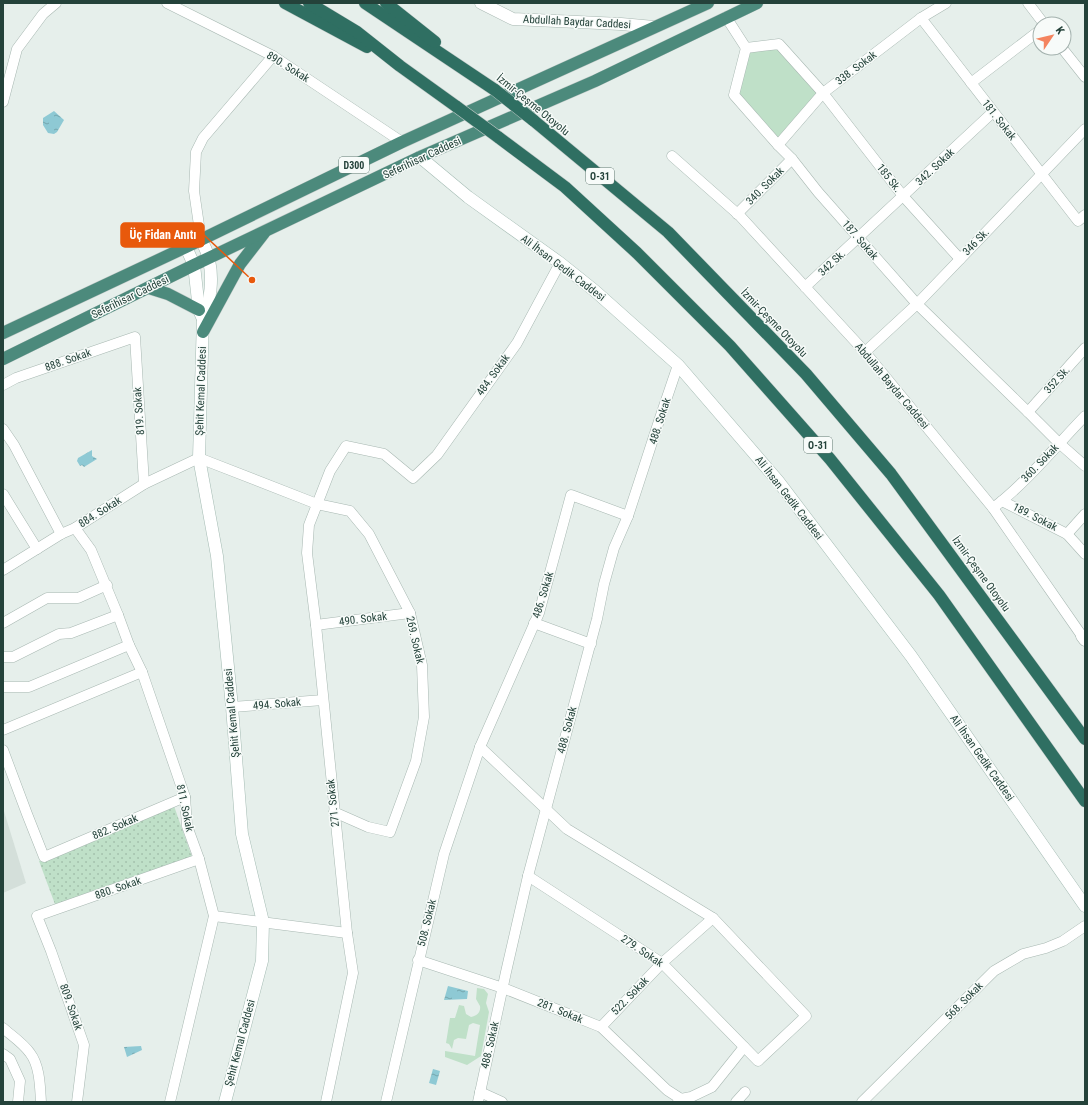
<svg xmlns="http://www.w3.org/2000/svg" width="1088" height="1105" viewBox="0 0 1088 1105" font-family="'Roboto Condensed',sans-serif">
  <style>
    .built { fill: #d4dfda }
    .grass { fill: #bfe0c8 }
    .park { fill: url(#park-dots) }
    .water { fill: url(#water-ripples) }
    .lines { fill: none; stroke-linecap: round; stroke-linejoin: round }
    .minor-casing { stroke: #a8b8b2; stroke-width: 11 }
    .tertiary-casing { stroke: #a8b8b2; stroke-width: 13 }
    .secondary-casing { stroke: #a4bbb3; stroke-width: 13 }
    .trunk-casing { stroke: #c2cac8; stroke-width: 13 }
    .motorway-casing { stroke: #c2cac8; stroke-width: 13 }
    .minor { stroke: #fff; stroke-width: 10 }
    .tertiary { stroke: #fff; stroke-width: 12 }
    .secondary { stroke: #fff; stroke-width: 12 }
    .trunk { stroke: #4c8a7c; stroke-width: 12 }
    .motorway { stroke: #2f6f62; stroke-width: 12 }
    .motorway-bridge-casing { stroke: #c2cac8; stroke-width: 13; stroke-linecap: butt }
    .motorway-bridge { stroke: #2f6f62; stroke-width: 12 }
    .labels { text-anchor: middle; dominant-baseline: central; stroke-width: 3; stroke-linejoin: round; paint-order: stroke }
    .shield { fill: #f7fbf9; stroke: #637a73; stroke-width: 1 }
    .shield-label { font-size: 10px; font-weight: bold; fill: #24423a }
    .street-label { font-size: 11px; fill: #24423a; stroke: #f7fbf9 }
    .leader { fill: none; stroke: #e8590c; stroke-width: 1.5 }
    .callout-dot { fill: #e8590c; stroke: #f7fbf9; stroke-width: 1.5 }
    .callout { fill: #e8590c; stroke: #e8590c; stroke-width: 1.5 }
    .callout-label { font-size: 12px; text-anchor: middle; font-weight: bold; fill: #fff }
  </style>
  <defs>
    <pattern id="park-dots" width="8" height="8" patternUnits="userSpaceOnUse"><rect width="8" height="8" fill="#bfe0c8"/><path d="M2 2h.1M6 6h.1" fill="none" stroke="#a4c1ad" stroke-width="1.8" stroke-linecap="round"/></pattern>
    <pattern id="water-ripples" width="26" height="14" patternUnits="userSpaceOnUse"><rect width="26" height="14" fill="#8ec9d4"/><path d="M2 4q2-2 4 0t4 0M15 11q2-2 4 0t4 0" fill="none" stroke="#74a5ad"/></pattern>
  </defs>
  <rect width="100%" height="100%" fill="#e6efeb"/>
  <!-- built -->
  <polygon class="built" points="3,808 26,883 3,893"/>
  <!-- grass -->
  <g class="grass">
    <polygon points="779,44 823,93 778,145 734,95 746,48"/>
    <path d="M477 988 484 989 488 994 486 1003 489 1012 481 1056 467 1065 445 1057V1051L475 1056 480 1025 473 1023 469 1025 466 1039 458 1038 454 1040 452 1049 449 1044 446 1043 450 1018H455L459 1005 464 1006 466 1014 471 1017C477 1016 481 1012 480 1006L476 999Z"/>
  </g>
  <!-- park -->
  <polygon class="park" points="174,806 192,857 56,907 39,861"/>
  <!-- water -->
  <g class="water">
    <polygon points="54,111 64,120 57,132 54,134 48,133 43,125 43,118"/>
    <polygon points="92,450 92,456 97,459 84,467 82,465 80,466 77,461 78,458"/>
    <polygon points="448,986 468,991 467,999 444,1000"/>
    <polygon points="141,1046 142,1050 127,1057 124,1047"/>
    <polygon points="433,1069 440,1071 436,1085 429,1083"/>
  </g>
  <g class="lines">
    <defs>
      <g id="minor">
        <polyline points="167,3 273,56 402,142"/>
        <polyline points="1028,3 1044,24"/>
        <polyline points="726,17 746,48"/>
        <polyline points="921,18 1078,221 1085,215"/>
        <polyline points="746,48 734,95 778,145 792,159 818,192 917,304 1028,412 1059,443 1085,466"/>
        <polyline points="746,48 779,44 823,93 903,196 960,259"/>
        <polyline points="1062,48 1085,77"/>
        <polyline points="971,83 1040,30"/>
        <polyline points="3,102 17,49 43,14 56,3"/>
        <polyline points="778,145 823,93 921,18 946,3"/>
        <polyline points="672,156 740,216 865,352 993,508 1082,636"/>
        <polyline points="737,214 792,159"/>
        <polyline points="201,239 194,191 196,152 203,138 273,56"/>
        <polyline points="805,287 993,112"/>
        <polyline points="865,352 917,304 1085,129"/>
        <polyline points="3,385 16,378 135,337 144,484"/>
        <polyline points="1028,412 1085,348"/>
        <polyline points="3,429 14,445 61,534"/>
        <polyline points="3,494 37,549"/>
        <polyline points="1002,501 1067,534 1085,554"/>
        <path d="M993 508C1026 483 1056 446 1085 416"/>
        <polyline points="75,528 91,550 118,615 129,645 142,672 185,797 187,826 199,859 214,916 170,1102"/>
        <polyline points="1067,534 1085,514"/>
        <polyline points="3,570 61,534 75,528 144,484 199,458 317,504 350,511 369,534 410,613 422,665 424,717 416,761 390,832 368,827 334,812"/>
        <polyline points="3,623 47,598 78,598 107,585"/>
        <polyline points="534,623 591,644"/>
        <polyline points="316,625 410,613"/>
        <polyline points="3,657 13,657 59,634 71,633 118,615"/>
        <polyline points="3,687 29,687 129,645"/>
        <polyline points="232,707 323,700"/>
        <polyline points="3,730 142,672"/>
        <polyline points="480,747 567,829 713,918 806,1016 758,1061 662,963 528,876"/>
        <polyline points="3,750 27,814 44,857 185,797"/>
        <polyline points="214,916 347,933"/>
        <polyline points="418,960 503,988 601,1027 667,1090 681,1099"/>
        <polyline points="601,1027 662,963 713,918"/>
        <path d="M3 1028C12 1036 23 1043 30 1053 40 1066 40 1087 41 1102"/>
        <polyline points="3,1054 10,1059 20,1081 18,1102"/>
        <polyline points="480,1092 502,1102"/>
        <polyline points="77,1102 84,1045 51,951 37,916 199,859"/>
        <polyline points="326,1102 353,973 347,933 316,625 307,553 309,525 330,471 346,446 384,454 413,478 437,455 517,343 560,263"/>
        <polyline points="386,1102 444,854 480,747 539,613 571,495 628,516"/>
        <polyline points="478,1102 506,972 528,876 597,619 604,584 614,548 628,516 659,421 678,365"/>
        <polyline points="678,1102 681,1099 691,1097 712,1087 744,1047"/>
        <polyline points="736,1102 745,1092"/>
        <polyline points="862,1102 994,971 1023,954 1046,948 1063,941 1085,926"/>
      </g>
      <g id="tertiary">
        <polyline points="481,3 513,19 621,24 654,27"/>
        <polyline points="1082,636 1085,640"/>
      </g>
      <g id="secondary">
        <polyline points="420,157 468,197 560,263 595,291 678,365 778,481 911,656 1085,906"/>
        <path d="M201 239C204 246 208 253 209 260 213 278 211 301 203 318L199 458 217 556 232 707 242 834 263 922 262 961 225 1102"/>
        <polyline points="186,247 194,265 199,310 202,317"/>
      </g>
      <g id="trunk">
        <polyline points="149,288 168,294 199,310"/>
        <polyline points="203,332 240,264 264,233"/>
        <polyline points="3,333 186,247 402,142 708,3"/>
        <polyline points="3,359 194,265 420,157 595,81 757,3"/>
      </g>
      <g id="motorway">
        <polyline points="285,3 367,47"/>
        <polyline points="309,3 357,32 400,66 457,107"/>
        <polyline points="365,3 495,90"/>
        <polyline points="386,3 435,42"/>
        <polyline points="533,120 668,232 806,374 891,474 1085,739"/>
        <polyline points="498,137 565,187 637,253 730,346 830,459 939,595 1085,801"/>
      </g>
    </defs>
    <!-- minor casing -->
    <use href="#minor" class="minor-casing"/>
    <!-- tertiary casing -->
    <use href="#tertiary" class="tertiary-casing"/>
    <!-- secondary casing -->
    <use href="#secondary" class="secondary-casing"/>
    <!-- trunk casing -->
    <use href="#trunk" class="trunk-casing"/>
    <!-- motorway casing -->
    <use href="#motorway" class="motorway-casing"/>
    <!-- minor -->
    <use href="#minor" class="minor"/>
    <!-- tertiary -->
    <use href="#tertiary" class="tertiary"/>
    <!-- secondary -->
    <use href="#secondary" class="secondary"/>
    <!-- trunk -->
    <use href="#trunk" class="trunk"/>
    <!-- motorway -->
    <use href="#motorway" class="motorway"/>
    <defs>
      <g id="motorway-bridge">
        <polyline points="495,90 533,120"/>
        <polyline points="457,107 498,137"/>
      </g>
    </defs>
    <!-- motorway-bridge casing -->
    <use href="#motorway-bridge" class="motorway-bridge-casing"/>
    <!-- motorway-bridge -->
    <use href="#motorway-bridge" class="motorway-bridge"/>
  </g>
  <g class="labels">
    <!-- shield labels -->
    <g class="shield">
      <rect x="339" y="157" width="30" height="16" rx="3"/>
      <rect x="586" y="168" width="28" height="16" rx="3"/>
      <rect x="804" y="437" width="28" height="16" rx="3"/>
    </g>
    <g class="shield-label">
      <text x="354" y="165">D300</text>
      <text x="600" y="176">O-31</text>
      <text x="818" y="445">O-31</text>
    </g>
    <!-- street labels -->
    <g class="street-label">
      <text transform="translate(577 22) rotate(3)">Abdullah Baydar Caddesi</text>
      <text transform="translate(288 67) rotate(32)">890. Sokak</text>
      <text transform="translate(856 68) rotate(-37)">338. Sokak</text>
      <text transform="translate(533 105) rotate(39)">İzmir-Çeşme Otoyolu</text>
      <text transform="translate(999 120) rotate(52)">181. Sokak</text>
      <text transform="translate(422 158) rotate(-25)">Seferihisar Caddesi</text>
      <text transform="translate(935 167) rotate(-43)">342. Sokak</text>
      <text transform="translate(889 178) rotate(52)">185 Sk.</text>
      <text transform="translate(765 186) rotate(-45)">340. Sokak</text>
      <text transform="translate(860 240) rotate(49)">187. Sokak</text>
      <text transform="translate(976 242) rotate(-46)">346 Sk.</text>
      <text transform="translate(832 263) rotate(-43)">342 Sk.</text>
      <text transform="translate(563 268) rotate(37)">Ali İhsan Gedik Caddesi</text>
      <text transform="translate(130 297) rotate(-26)">Seferihisar Caddesi</text>
      <text transform="translate(774 323) rotate(46)">İzmir-Çeşme Otoyolu</text>
      <text transform="translate(68 360) rotate(-19)">888. Sokak</text>
      <text transform="translate(493 375) rotate(-54)">484. Sokak</text>
      <text transform="translate(1057 380) rotate(-48)">352 Sk.</text>
      <text transform="translate(892 386) rotate(50)">Abdullah Baydar Caddesi</text>
      <text transform="translate(201 391) rotate(-88)">Şehit Kemal Caddesi</text>
      <text transform="translate(139 411) rotate(-94)">819. Sokak</text>
      <text transform="translate(660 421) rotate(-72)">488. Sokak</text>
      <text transform="translate(1040 463) rotate(-46)">360. Sokak</text>
      <text transform="translate(789 498) rotate(52)">Ali İhsan Gedik Caddesi</text>
      <text transform="translate(100 512) rotate(-32)">884. Sokak</text>
      <text transform="translate(1035 517) rotate(27)">189. Sokak</text>
      <text transform="translate(981 574) rotate(54)">İzmir-Çeşme Otoyolu</text>
      <text transform="translate(543 595) rotate(-73)">486. Sokak</text>
      <text transform="translate(363 619) rotate(-7)">490. Sokak</text>
      <text transform="translate(415 640) rotate(77)">269. Sokak</text>
      <text transform="translate(277 704) rotate(-5)">494. Sokak</text>
      <text transform="translate(232 713) rotate(-95)">Şehit Kemal Caddesi</text>
      <text transform="translate(567 730) rotate(-75)">488. Sokak</text>
      <text transform="translate(982 758) rotate(55)">Ali İhsan Gedik Caddesi</text>
      <text transform="translate(333 803) rotate(-96)">271. Sokak</text>
      <text transform="translate(185 808) rotate(78)">811. Sokak</text>
      <text transform="translate(115 827) rotate(-23)">882. Sokak</text>
      <text transform="translate(118 888) rotate(-19)">880. Sokak</text>
      <text transform="translate(427 923) rotate(-76)">508. Sokak</text>
      <text transform="translate(642 951) rotate(34)">279. Sokak</text>
      <text transform="translate(630 996) rotate(-46)">522. Sokak</text>
      <text transform="translate(964 1001) rotate(-45)">568. Sokak</text>
      <text transform="translate(71 1007) rotate(71)">809. Sokak</text>
      <text transform="translate(560 1011) rotate(22)">281. Sokak</text>
      <text transform="translate(240 1043) rotate(-75)">Şehit Kemal Caddesi</text>
      <text transform="translate(490 1045) rotate(-77)">488. Sokak</text>
    </g>
  </g>
  <!-- callouts -->
  <path class="leader" d="M252 280L204 235"/>
  <circle class="callout-dot" cx="252" cy="280" r="4"/>
  <rect class="callout" x="121" y="223" width="83" height="24" rx="4"/>
  <g class="callout-label">
    <text x="163" y="239">Üç Fidan Anıtı</text>
  </g>
  <!-- border -->
  <rect width="1088" height="1105" fill="none" stroke="#24423a" stroke-width="8"/>
  <!-- north arrow -->
  <g transform="translate(1052 36) rotate(55)"><circle r="19" fill="#f7fbf9" stroke="#a3b1ad"/>
  <path d="M0-3L7 15L0 10L-7 15Z" fill="#f4845f"/>
  <text y="-6" font-size="11" font-weight="bold" text-anchor="middle" fill="#24423a">K</text>
  </g>
</svg>
